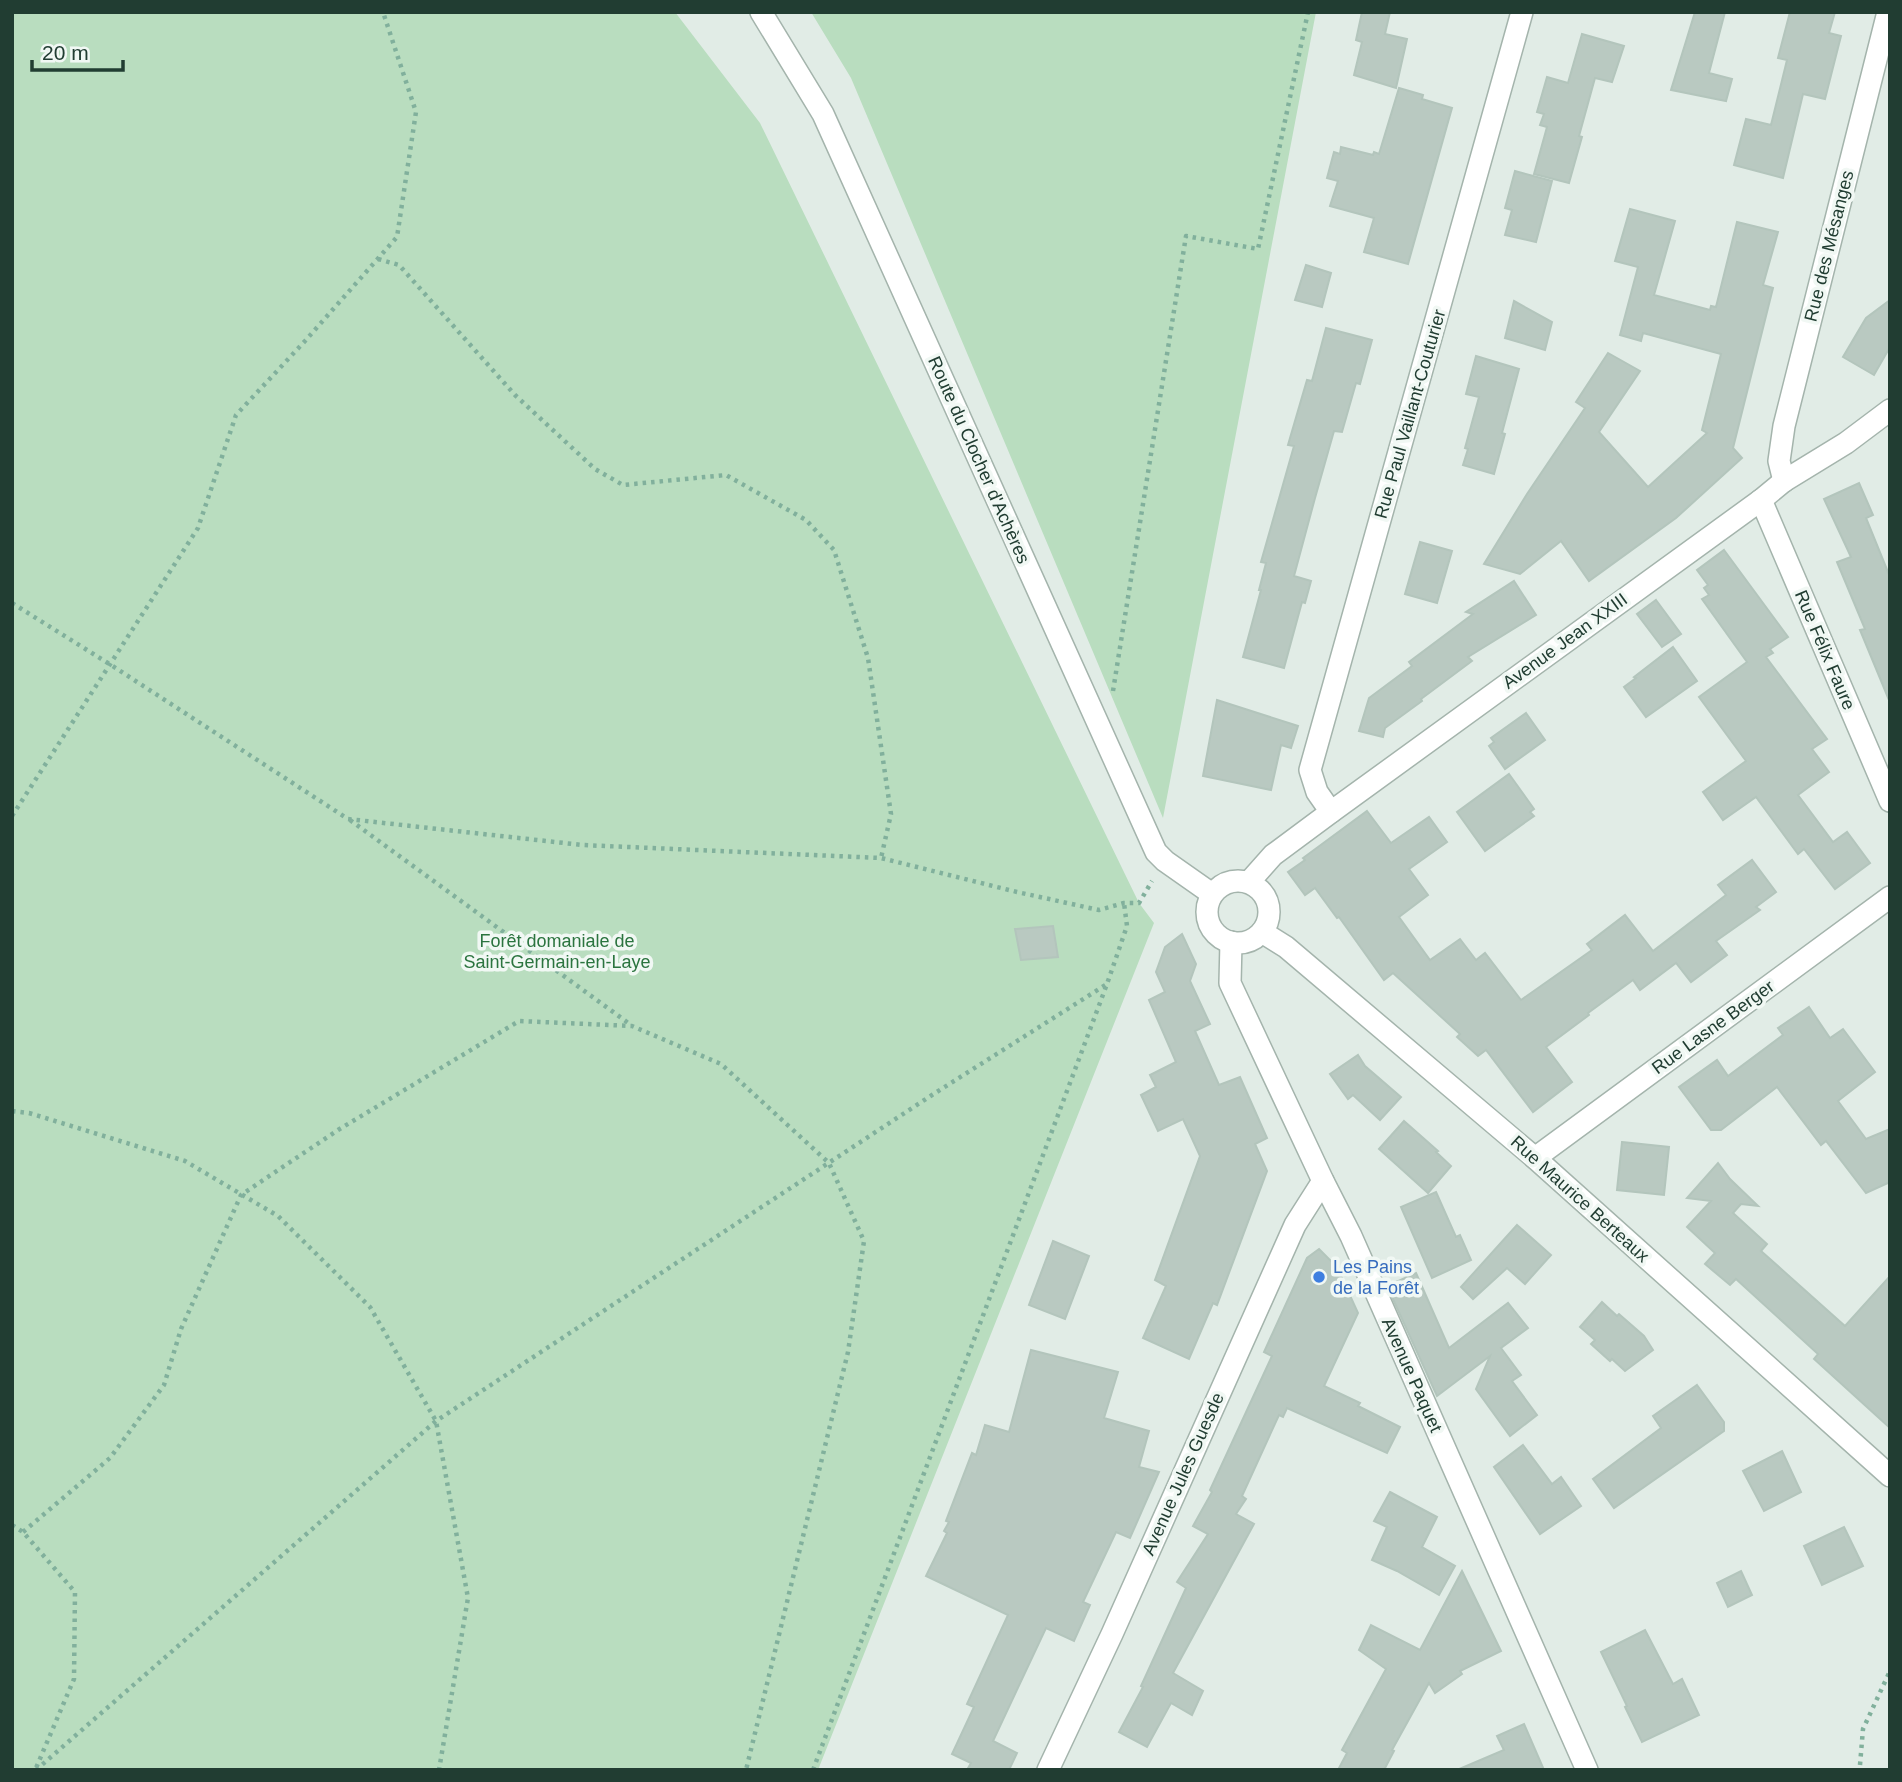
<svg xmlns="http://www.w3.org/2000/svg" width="1902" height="1782" viewBox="0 0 1902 1782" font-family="Arial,sans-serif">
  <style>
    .green { fill: #b9ddbf }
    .building { fill: #b9c9c1; stroke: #b3c5bc; stroke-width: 2 }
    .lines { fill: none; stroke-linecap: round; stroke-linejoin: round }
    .minor-casing { stroke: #a4b4ac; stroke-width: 24 }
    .path { stroke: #81b09c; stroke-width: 4.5; stroke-dasharray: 3.5 5; stroke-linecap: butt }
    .minor { stroke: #fff; stroke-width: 21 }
    .shop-dot { fill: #3f7fe0; stroke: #f1f8f4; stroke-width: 2.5 }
    .labels { text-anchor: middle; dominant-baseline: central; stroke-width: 7; stroke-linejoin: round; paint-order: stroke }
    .street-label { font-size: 18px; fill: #213d32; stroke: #f1f8f4 }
    .park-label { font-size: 18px; fill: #2b743f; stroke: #f1f8f4 }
    .shop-label { font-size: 18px; fill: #366cbe; stroke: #f1f8f4; text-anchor: start }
  </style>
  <rect width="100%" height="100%" fill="#e1ece6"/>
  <!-- green -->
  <g class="green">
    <polygon points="12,12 675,12 760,123 1139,903 1154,923 818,1770 12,1770"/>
    <polygon points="811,12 1316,12 1163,818 851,78"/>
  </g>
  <!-- building -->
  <g class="building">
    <polygon points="1362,12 1390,12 1385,34 1407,39 1396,88 1354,75 1362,42 1356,40"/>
    <polygon points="1695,12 1725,12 1709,73 1732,79 1726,101 1671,90"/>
    <polygon points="1790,12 1835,12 1829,33 1841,36 1825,99 1803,94 1783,178 1734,165 1746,119 1771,125 1787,60 1778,58"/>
    <polygon points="1582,34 1624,46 1612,82 1595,78 1579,136 1582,137 1569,183 1534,174 1547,127 1540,125 1544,114 1537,112 1547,77 1568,83"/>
    <polygon points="1399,88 1423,95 1422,99 1452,108 1408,264 1364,252 1374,218 1330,206 1338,181 1327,178 1334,152 1340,154 1341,147 1373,155 1374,152 1379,154"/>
    <polygon points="1515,171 1552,181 1536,242 1505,235 1512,210 1505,208"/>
    <polygon points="1630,209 1675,221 1654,295 1710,310 1711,306 1716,307 1737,222 1778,232 1763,285 1773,288 1733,448 1742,458 1676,518 1589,581 1561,541 1520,574 1484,564 1527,494 1585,408 1576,402 1608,353 1640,371 1599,432 1648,487 1707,433 1702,430 1721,354 1643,333 1641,341 1620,335 1638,267 1615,261"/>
    <polygon points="1306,265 1331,273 1322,307 1295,300"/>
    <polygon points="1890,300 1890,347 1874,375 1843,357 1866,318"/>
    <polygon points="1514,301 1552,322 1545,350 1505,338"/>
    <polygon points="1326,328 1372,340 1360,384 1356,383 1342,432 1334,431 1315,498 1294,576 1311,581 1305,603 1302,602 1284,668 1243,657 1261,590 1259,590 1266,563 1261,562 1294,446 1288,445 1307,380 1312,381"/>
    <polygon points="1476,356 1519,369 1502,433 1505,434 1494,474 1463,465 1468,449 1465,448 1479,397 1466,394"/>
    <polygon points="1859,483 1873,515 1866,518 1890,577 1889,700 1860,630 1865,629 1837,562 1851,557 1824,499"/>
    <polygon points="1420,542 1452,551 1437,603 1405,594"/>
    <polygon points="1724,550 1788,637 1770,649 1773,653 1766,657 1827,739 1812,749 1829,772 1798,795 1833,842 1847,832 1870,863 1835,889 1804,849 1798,854 1756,797 1723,820 1703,792 1746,761 1699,697 1747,662 1702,599 1709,595 1704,588 1708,585 1697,570"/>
    <polygon points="1514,581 1536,615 1468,657 1472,661 1421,699 1422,701 1385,728 1383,737 1359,731 1369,698 1412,666 1409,662 1473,614 1466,612"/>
    <polygon points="1656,600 1681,634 1662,647 1637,614"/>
    <polygon points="1673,647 1697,681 1646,717 1624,687 1636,678 1634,677"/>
    <polygon points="1217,700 1298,726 1291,748 1281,745 1271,790 1203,776"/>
    <polygon points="1526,713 1545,740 1505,769 1489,746 1494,742 1491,738"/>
    <polygon points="1509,774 1534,809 1530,812 1534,816 1485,851 1457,812"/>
    <polygon points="1367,811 1391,843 1429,817 1447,842 1409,869 1428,895 1399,917 1430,960 1460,939 1476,960 1485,953 1521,1000 1592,950 1587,944 1625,915 1653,951 1726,895 1718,885 1752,860 1776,892 1756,907 1760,910 1716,941 1727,955 1691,982 1676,963 1640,990 1633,980 1588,1013 1589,1015 1546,1047 1572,1082 1533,1112 1486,1050 1478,1056 1457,1037 1460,1034 1393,973 1384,980 1339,917 1337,918 1315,888 1305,895 1288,872 1305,860 1303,858"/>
    <polygon points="1053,926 1058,957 1021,960 1015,929"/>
    <polygon points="1182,934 1196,964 1190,981 1210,1024 1195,1031 1219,1085 1240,1077 1267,1138 1255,1144 1267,1171 1217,1305 1213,1303 1189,1359 1143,1338 1166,1286 1155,1280 1200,1156 1183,1119 1158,1131 1141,1095 1156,1087 1150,1075 1176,1062 1149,1000 1165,992 1156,972 1165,947"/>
    <polygon points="1809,1007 1830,1038 1843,1029 1875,1072 1838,1101 1866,1139 1890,1129 1890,1182 1866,1193 1826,1141 1821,1145 1777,1087 1721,1130 1711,1130 1679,1087 1717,1060 1728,1076 1783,1035 1778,1028"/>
    <polygon points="1358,1055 1365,1066 1401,1097 1380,1120 1353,1095 1348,1099 1330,1074"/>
    <polygon points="1404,1121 1438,1151 1436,1152 1451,1166 1428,1193 1379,1149"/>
    <polygon points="1622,1142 1669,1147 1664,1195 1617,1190"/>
    <polygon points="1718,1163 1730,1179 1758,1206 1741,1204 1733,1213 1767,1244 1761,1251 1845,1326 1890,1276 1890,1428 1814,1359 1818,1354 1736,1279 1730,1285 1705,1264 1715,1253 1687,1227 1711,1201 1687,1198"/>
    <polygon points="1436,1192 1456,1237 1460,1235 1471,1260 1432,1278 1401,1207"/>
    <polygon points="1517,1225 1551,1255 1525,1284 1507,1268 1473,1299 1461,1287"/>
    <polygon points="1053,1241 1089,1256 1065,1319 1029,1305"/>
    <polygon points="1319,1249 1337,1267 1358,1313 1324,1386 1360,1403 1358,1406 1400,1427 1387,1453 1287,1408 1283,1417 1279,1415 1242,1496 1246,1499 1236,1514 1254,1524 1173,1673 1203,1691 1192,1715 1171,1703 1147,1747 1119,1732 1143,1687 1141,1686 1186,1588 1177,1582 1208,1534 1193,1526 1212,1492 1210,1490 1272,1356 1264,1352 1307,1258"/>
    <polygon points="1416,1273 1449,1348 1508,1303 1528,1328 1501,1348 1521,1375 1512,1381 1537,1415 1510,1436 1476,1389 1490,1356 1437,1396 1387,1286"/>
    <polygon points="1602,1302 1617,1316 1619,1314 1644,1336 1653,1350 1625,1371 1612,1359 1610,1361 1591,1344 1595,1340 1580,1327"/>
    <polygon points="1031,1350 1118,1372 1104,1418 1149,1431 1139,1467 1159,1472 1130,1538 1116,1532 1083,1602 1090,1605 1074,1641 1046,1628 993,1741 1017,1753 1009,1770 967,1770 971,1763 952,1754 974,1707 967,1704 1008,1615 926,1576 947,1533 944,1531 949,1522 946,1521 972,1453 976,1455 985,1425 1009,1432"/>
    <polygon points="1697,1385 1724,1422 1724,1431 1614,1508 1593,1479 1661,1428 1653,1416"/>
    <polygon points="1523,1445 1552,1484 1561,1477 1581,1506 1540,1534 1494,1467"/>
    <polygon points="1782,1451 1801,1492 1764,1511 1743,1471"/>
    <polygon points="1390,1492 1437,1517 1422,1547 1455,1566 1439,1595 1397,1571 1372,1560 1387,1527 1374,1521"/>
    <polygon points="1844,1527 1863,1566 1822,1585 1804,1546"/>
    <polygon points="1462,1571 1501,1651 1460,1671 1462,1674 1435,1693 1429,1683 1392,1750 1394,1751 1384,1770 1338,1770 1347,1753 1342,1750 1386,1669 1359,1650 1371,1625 1420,1650"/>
    <polygon points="1741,1571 1752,1595 1728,1607 1717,1583"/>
    <polygon points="1645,1630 1673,1684 1682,1679 1699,1715 1642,1742 1625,1707 1627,1706 1601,1652"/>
    <polygon points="1524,1724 1544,1770 1457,1770 1504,1750 1497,1736"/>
  </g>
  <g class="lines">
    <defs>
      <g id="minor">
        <polyline points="761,12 823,114 1156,852 1165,861 1212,894"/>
        <polyline points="1784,481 1779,461 1784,426 1888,12"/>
        <polyline points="1761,500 1890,801"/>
        <polyline points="1331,812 1317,792 1310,770 1522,12"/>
        <circle cx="1238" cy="912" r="31"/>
        <polyline points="1249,882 1273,855 1331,812 1761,500 1784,481 1846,443 1890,410"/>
        <polyline points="1262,932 1286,947 1535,1158 1890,1476"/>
        <polyline points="1231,942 1230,983 1323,1181 1351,1236 1587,1770"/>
        <polyline points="1535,1158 1890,897"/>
        <polyline points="1048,1770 1112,1634 1295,1225 1323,1181"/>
      </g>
    </defs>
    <!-- minor casing -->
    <use href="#minor" class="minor-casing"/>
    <!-- path -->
    <g class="path">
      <polyline points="378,259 399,265 515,395 595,469 623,485 726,475 806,520 834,550 868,658 891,814 881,858"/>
      <polyline points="12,603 111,665 348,819 582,845 881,858 1017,892 1099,910 1124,903 1139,903 1152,881"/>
      <polyline points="1113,691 1186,236 1258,249 1308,12"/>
      <polyline points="12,816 198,528 236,415 305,341 397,237 416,112 383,12"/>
      <polyline points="350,820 631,1025"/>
      <polyline points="12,1111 29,1113 185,1161 278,1216 370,1307 436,1421 468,1598 439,1770"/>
      <polyline points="12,1525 23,1532 75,1592 74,1679 36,1768"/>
      <polyline points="23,1532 110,1458 164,1385 181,1329 241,1195 338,1130 519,1021 632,1026 721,1064 829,1163 864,1241 848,1352 746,1770"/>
      <polyline points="1860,1765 1863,1729 1890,1671"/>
      <polyline points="36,1770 436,1421 932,1095 1107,984"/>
      <polyline points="813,1770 1107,984 1127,926 1124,903"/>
    </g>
    <!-- minor -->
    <use href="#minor" class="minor"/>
  </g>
  <!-- markers -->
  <circle class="shop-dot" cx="1319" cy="1277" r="7"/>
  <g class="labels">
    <!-- street labels -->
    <g class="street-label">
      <text transform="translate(1829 246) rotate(-76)">Rue des Mésanges</text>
      <text transform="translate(1410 414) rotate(-74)">Rue Paul Vaillant-Couturier</text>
      <text transform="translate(979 460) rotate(66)">Route du Clocher d'Achères</text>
      <text transform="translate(1565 641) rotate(-36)">Avenue Jean XXIII</text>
      <text transform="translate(1825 650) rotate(67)">Rue Félix Faure</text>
      <text transform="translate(1713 1027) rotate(-36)">Rue Lasne Berger</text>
      <text transform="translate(1580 1199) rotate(42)">Rue Maurice Berteaux</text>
      <text transform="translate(1412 1375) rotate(66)">Avenue Paquet</text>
      <text transform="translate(1183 1474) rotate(-66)">Avenue Jules Guesde</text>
    </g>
    <!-- park labels -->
    <g class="park-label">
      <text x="557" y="941">Forêt domaniale de<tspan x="557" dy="21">Saint-Germain-en-Laye</tspan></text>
    </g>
    <!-- shop labels -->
    <g class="shop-label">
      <text x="1333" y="1267">Les Pains<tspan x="1333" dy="21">de la Forêt</tspan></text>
    </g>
  </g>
  <!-- border -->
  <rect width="1902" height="1782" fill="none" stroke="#213d32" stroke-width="28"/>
  <!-- scale -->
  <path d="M32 60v10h91v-10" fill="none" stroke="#213d32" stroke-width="3.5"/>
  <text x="42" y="60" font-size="21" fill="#213d32" stroke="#f1f8f4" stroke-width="5" paint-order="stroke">20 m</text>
</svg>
